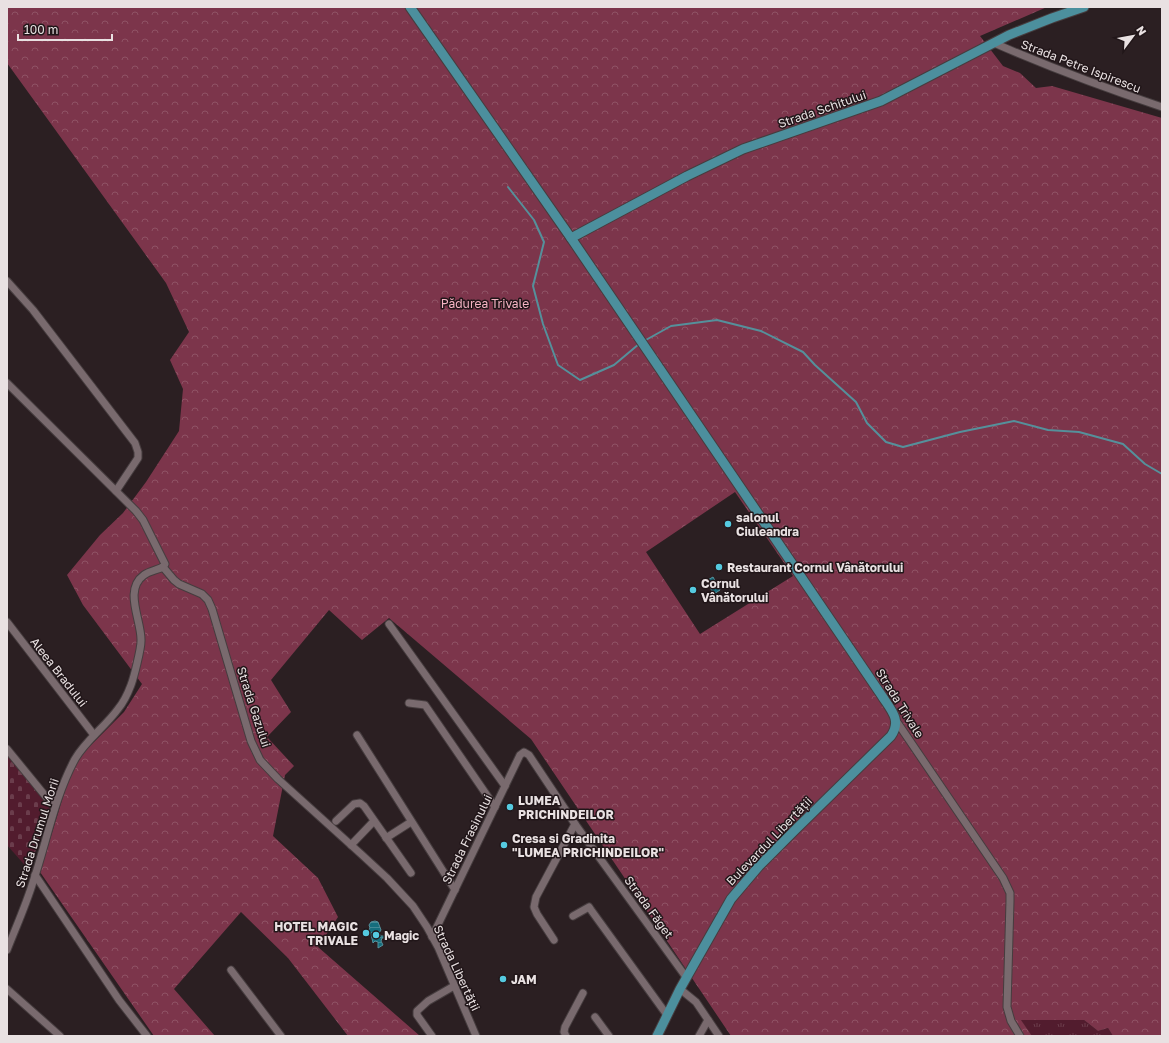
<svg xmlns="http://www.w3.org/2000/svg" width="1169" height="1043" viewBox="0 0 1169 1043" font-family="'Golos Text',sans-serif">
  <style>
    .grass { fill: url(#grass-tufts) }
    .forest { fill: url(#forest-crowns); fill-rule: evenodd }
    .cemetery { fill: url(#cemetery-stones) }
    .water { fill: url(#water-rules); stroke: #55909b }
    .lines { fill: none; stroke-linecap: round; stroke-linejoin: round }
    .stream { stroke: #55909b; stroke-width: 2 }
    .minor-casing { stroke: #463d3f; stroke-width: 9 }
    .major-casing { stroke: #463d3f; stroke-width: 11 }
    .minor { stroke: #796a6e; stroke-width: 7 }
    .major { stroke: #4c8f9d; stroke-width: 9 }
    .poi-dot { fill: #55cae0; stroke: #211619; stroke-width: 1.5 }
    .labels { text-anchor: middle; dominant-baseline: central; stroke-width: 3; stroke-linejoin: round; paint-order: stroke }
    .street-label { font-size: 12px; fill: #e9e1e2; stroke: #211619 }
    .park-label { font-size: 12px; fill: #f6b4c4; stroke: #211619 }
    .poi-label { font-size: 12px; font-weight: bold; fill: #e9e1e2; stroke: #211619; text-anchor: start }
  </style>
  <defs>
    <pattern id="grass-tufts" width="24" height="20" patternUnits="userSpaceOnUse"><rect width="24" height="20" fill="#521c2e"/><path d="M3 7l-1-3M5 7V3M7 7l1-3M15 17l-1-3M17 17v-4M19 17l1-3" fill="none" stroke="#6b3d4c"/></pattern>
    <pattern id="forest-crowns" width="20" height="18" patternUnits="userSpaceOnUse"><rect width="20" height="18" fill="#7c354b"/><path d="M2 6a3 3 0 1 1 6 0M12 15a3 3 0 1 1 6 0" fill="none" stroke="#8f5265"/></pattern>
    <pattern id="cemetery-stones" width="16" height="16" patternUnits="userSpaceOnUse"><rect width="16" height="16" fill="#521c2e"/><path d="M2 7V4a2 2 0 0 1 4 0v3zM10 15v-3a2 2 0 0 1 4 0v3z" fill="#6b3d4c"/></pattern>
    <pattern id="water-rules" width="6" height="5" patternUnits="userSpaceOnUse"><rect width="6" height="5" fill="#156e7d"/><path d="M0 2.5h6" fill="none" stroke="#428995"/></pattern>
  </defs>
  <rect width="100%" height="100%" fill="#2b1f22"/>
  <!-- grass -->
  <polygon class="grass" points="1020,1019 1084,1020 1098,1031 1108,1028 1113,1036 1032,1036"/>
  <!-- forest -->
  <path class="forest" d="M7 7H1047L980 36 1003 66 1020 73 1036 88 1052 86 1162 118V1036H1113L1108 1028 1098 1031 1084 1020H1021L1032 1036H731L531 739 389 618 362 640 329 610 271 680 291 712 267 737 294 766 285 775 273 836 318 878 338 917 318 947 420 1036H348L288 958 241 912 174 989 215 1036H154L40 872 70 774 84 752 124 712 142 684 83 605 67 575 100 535 123 513 146 482 179 431 183 389 170 360 189 332 166 283 7 63ZM735 492 793 576 700 634 646 552Z"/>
  <!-- cemetery -->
  <polygon class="cemetery" points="7,754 50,809 29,870 7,845"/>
  <!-- water -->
  <g class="water">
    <polygon points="713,577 720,590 714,594 706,581"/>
    <polygon points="375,921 378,922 381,930 379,933 381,936 385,936 385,938 382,938 381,941 383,945 378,948 378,942 375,941 373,943 371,934 368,931 370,928 369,925 371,922"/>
  </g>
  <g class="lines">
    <!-- stream -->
    <g class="stream">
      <polyline points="508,187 534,220 544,242 533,286 543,324 558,365 580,380 614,365 639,344"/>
      <polyline points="644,341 671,326 717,320 761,331 803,352 815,365 856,402 867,423 886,442 903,447 960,432 1014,421 1048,430 1079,432 1123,444 1145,464 1162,474"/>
    </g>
    <defs>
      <g id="minor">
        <path d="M994 43C1049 67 1105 88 1162 107"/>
        <polyline points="7,281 33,310 135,443 138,452 138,458 116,491"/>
        <polyline points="7,383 136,511 143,520 165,564 163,567"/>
        <polyline points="163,567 174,580 179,584 202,594 208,600 212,609 251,741 260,760 278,779 361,854 387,878 413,906 427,927 438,947 476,1036"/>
        <polyline points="7,622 94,735"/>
        <polyline points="389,624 505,786"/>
        <polyline points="409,703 425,705 495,807"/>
        <polyline points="897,722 1003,878 1010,893 1010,901 1007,1007 1011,1021 1020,1036"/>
        <polyline points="357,735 455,890"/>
        <polyline points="7,749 47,798 56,802"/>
        <polyline points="336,821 354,804 360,803 364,806 411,873"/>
        <polyline points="386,838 411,822"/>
        <polyline points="351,845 374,821"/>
        <polyline points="35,875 119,1000 147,1036"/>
        <polyline points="573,916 589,907 591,910 667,1015"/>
        <polyline points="432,937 520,755 524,752 529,755 575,824 686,977"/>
        <polyline points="554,940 537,914 534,907 536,897 575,824"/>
        <path d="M7 950C16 927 26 905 33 882 47 841 54 798 75 759 86 740 105 727 118 709 123 703 128 693 131 685 134 677 141 649 141 641 142 621 123 590 144 575 149 571 157 570 163 567"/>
        <polyline points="231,970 281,1036"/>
        <polyline points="7,989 60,1036"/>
        <polyline points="680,989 696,1002 719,1036"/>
        <polyline points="595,1017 609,1036"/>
        <polyline points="432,1036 417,1015 417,1011 428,1001 454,986"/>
        <polyline points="566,1036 564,1032 565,1027 583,993"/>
        <polyline points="699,1036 708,1020"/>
      </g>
      <g id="major">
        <path d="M410 7 571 238 882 696C891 710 902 720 891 736L795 830 759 866 731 899 680 989 657 1036"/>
        <polyline points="571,238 687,176 743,149 881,101 1009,35 1052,18 1084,7"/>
      </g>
    </defs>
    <!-- minor casing -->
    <use href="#minor" class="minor-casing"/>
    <!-- major casing -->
    <use href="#major" class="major-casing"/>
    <!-- minor -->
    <use href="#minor" class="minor"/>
    <!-- major -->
    <use href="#major" class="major"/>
  </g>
  <!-- markers -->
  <g class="poi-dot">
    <circle cx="728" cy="524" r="4"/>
    <circle cx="719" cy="567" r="4"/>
    <circle cx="693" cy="590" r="4"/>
    <circle cx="510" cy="807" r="4"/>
    <circle cx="504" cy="845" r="4"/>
    <circle cx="366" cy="933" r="4"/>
    <circle cx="376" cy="935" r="4"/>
    <circle cx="503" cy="979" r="4"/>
  </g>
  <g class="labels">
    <!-- street labels -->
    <g class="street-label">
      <text transform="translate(1081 66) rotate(21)">Strada Petre Ispirescu</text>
      <text transform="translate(822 109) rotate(-19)">Strada Schitului</text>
      <text transform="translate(59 672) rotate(52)">Aleea Bradului</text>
      <text transform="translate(900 703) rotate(58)">Strada Trivale</text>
      <text transform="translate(254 707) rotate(72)">Strada Gazului</text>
      <text transform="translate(37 833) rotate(-72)">Strada Drumul Morii</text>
      <text transform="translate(467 839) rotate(-64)">Strada Frasinului</text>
      <text transform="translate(769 841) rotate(-46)">Bulevardul Libertății</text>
      <text transform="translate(649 907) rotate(54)">Strada Făget</text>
      <text transform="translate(457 968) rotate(65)">Strada Libertății</text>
    </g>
    <!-- park labels -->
    <g class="park-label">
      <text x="485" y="303">Pădurea Trivale</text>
    </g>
    <!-- poi labels -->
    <g class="poi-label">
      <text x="736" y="517">salonul<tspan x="736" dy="14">Ciuleandra</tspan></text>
      <text x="727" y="567">Restaurant Cornul Vânătorului</text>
      <text x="701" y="583">Cornul<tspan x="701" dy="14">Vânătorului</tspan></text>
      <text x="518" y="800">LUMEA<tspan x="518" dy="14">PRICHINDEILOR</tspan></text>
      <text x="512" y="838">Cresa si Gradinita<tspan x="512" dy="14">"LUMEA PRICHINDEILOR"</tspan></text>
      <text x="358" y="926" text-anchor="end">HOTEL MAGIC<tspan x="358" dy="14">TRIVALE</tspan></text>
      <text x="384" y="935">Magic</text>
      <text x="511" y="979">JAM</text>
    </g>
  </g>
  <!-- border -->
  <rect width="1169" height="1043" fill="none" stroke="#e9e1e2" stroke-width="16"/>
  <!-- north arrow -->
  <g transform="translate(1133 36) rotate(58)" stroke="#211619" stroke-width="3" paint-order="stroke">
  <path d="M0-3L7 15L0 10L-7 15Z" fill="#e9e1e2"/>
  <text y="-6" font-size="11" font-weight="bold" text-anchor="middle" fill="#e9e1e2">N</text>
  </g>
  <!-- scale -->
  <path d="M18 34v6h94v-6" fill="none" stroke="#e9e1e2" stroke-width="2"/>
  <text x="24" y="34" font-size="12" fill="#e9e1e2" stroke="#211619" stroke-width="3" paint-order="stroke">100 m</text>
</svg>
